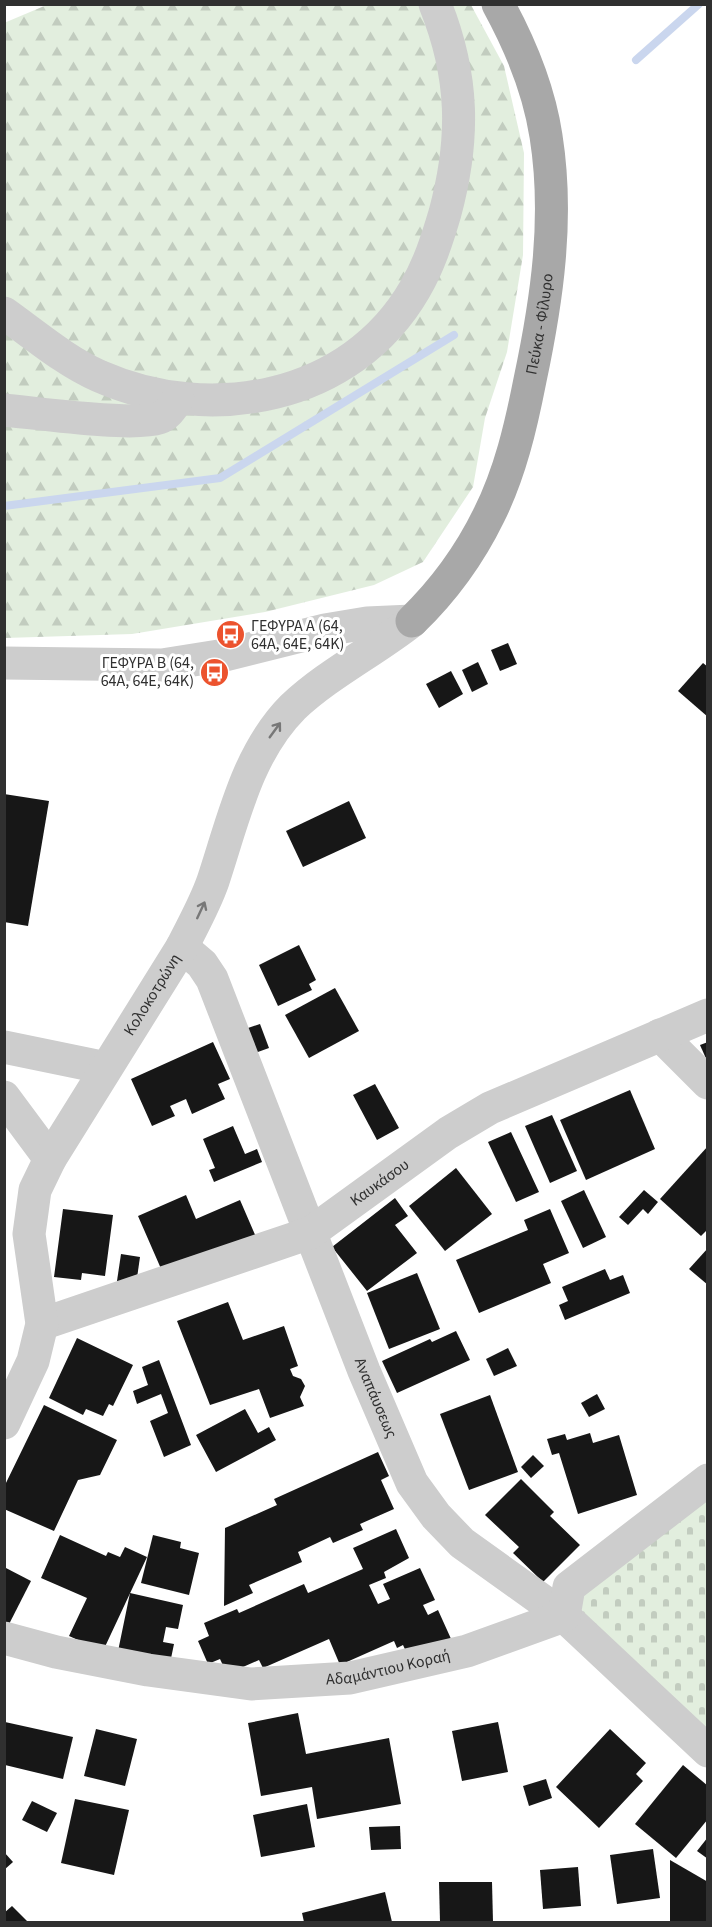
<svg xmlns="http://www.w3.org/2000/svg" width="712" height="1927" viewBox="0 0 712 1927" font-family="'Source Sans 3',sans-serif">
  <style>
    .forest { fill: url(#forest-firs) }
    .cemetery { fill: url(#cemetery-stones) }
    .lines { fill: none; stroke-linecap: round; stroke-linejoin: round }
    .stream { stroke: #cad6ee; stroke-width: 8 }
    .building { fill: #171717 }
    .minor { stroke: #cdcdcd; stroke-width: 33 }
    .major { stroke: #a8a8a8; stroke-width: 33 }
    .oneway { stroke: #777 }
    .labels { text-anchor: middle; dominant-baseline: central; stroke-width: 6; stroke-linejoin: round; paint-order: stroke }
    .street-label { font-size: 16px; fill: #303030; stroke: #fff }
    .poi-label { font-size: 16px; fill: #303030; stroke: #fff; text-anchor: start }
  </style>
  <defs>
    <pattern id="forest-firs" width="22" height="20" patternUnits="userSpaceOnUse" patternTransform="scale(1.5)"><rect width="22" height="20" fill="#e2eede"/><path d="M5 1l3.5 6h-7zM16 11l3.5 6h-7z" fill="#c2ccbf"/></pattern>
    <pattern id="cemetery-stones" width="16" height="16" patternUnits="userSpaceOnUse" patternTransform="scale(1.5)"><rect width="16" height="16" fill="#e2eede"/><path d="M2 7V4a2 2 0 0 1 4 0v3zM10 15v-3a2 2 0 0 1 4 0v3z" fill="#c2ccbf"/></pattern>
  </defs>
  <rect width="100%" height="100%" fill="#fff"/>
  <!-- forest -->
  <polygon class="forest" points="49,4 471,5 504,66 524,153 523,255 507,352 485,418 473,487 423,562 374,585 265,612 132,634 5,638 4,23"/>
  <!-- cemetery -->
  <polygon class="cemetery" points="707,1500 707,1735 618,1654 581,1609 583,1596"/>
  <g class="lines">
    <!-- stream -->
    <g class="stream">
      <polyline points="636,60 699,4"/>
      <polyline points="4,506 220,478 454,335"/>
    </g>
  </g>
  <!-- building -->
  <g class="building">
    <polygon points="508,643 517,664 500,671 491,650"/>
    <polygon points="478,662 488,684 472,692 462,670"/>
    <polygon points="703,663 708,667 708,717 678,691"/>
    <polygon points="451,671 463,694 439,708 426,684"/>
    <polygon points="4,794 49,801 28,926 4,922"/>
    <polygon points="349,801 366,838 303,867 286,831"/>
    <polygon points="299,945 316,980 309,984 312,990 278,1006 259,965"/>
    <polygon points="335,988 359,1031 309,1058 285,1015"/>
    <polygon points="260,1024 269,1048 255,1053 245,1029"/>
    <polygon points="213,1042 230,1079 218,1084 225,1099 192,1114 186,1099 170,1106 175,1116 152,1126 131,1079"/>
    <polygon points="708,1042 708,1063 700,1045"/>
    <polygon points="375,1084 399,1128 377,1140 353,1095"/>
    <polygon points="630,1090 655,1149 586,1180 560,1120"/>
    <polygon points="552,1115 577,1171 550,1183 525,1126"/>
    <polygon points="233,1126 245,1154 257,1149 262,1162 214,1182 209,1170 215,1168 203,1139"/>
    <polygon points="511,1132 539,1192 516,1202 488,1142"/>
    <polygon points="708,1146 708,1229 701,1236 660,1199"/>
    <polygon points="456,1168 492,1214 445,1251 409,1206"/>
    <polygon points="584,1190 606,1237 583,1248 561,1201"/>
    <polygon points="644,1190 658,1202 648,1214 643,1209 628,1225 619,1217"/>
    <polygon points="186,1195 196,1219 240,1200 259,1244 162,1271 138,1216"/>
    <polygon points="395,1198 408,1216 395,1225 417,1253 367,1291 332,1247"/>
    <polygon points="63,1209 113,1215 105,1276 82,1273 81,1280 54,1277"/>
    <polygon points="550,1209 569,1253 543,1264 551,1283 479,1313 456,1260 528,1230 524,1220"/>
    <polygon points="708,1248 708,1285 689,1269"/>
    <polygon points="121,1254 140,1257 136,1285 117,1281"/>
    <polygon points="605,1269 610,1280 623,1275 630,1293 565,1320 559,1305 568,1301 562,1287"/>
    <polygon points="417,1273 440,1329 389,1349 367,1293"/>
    <polygon points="228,1302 243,1340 284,1326 298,1366 290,1369 293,1376 301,1379 305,1386 300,1397 304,1406 270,1418 259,1389 210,1405 177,1321"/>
    <polygon points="456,1331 470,1360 397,1393 382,1361 430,1339 432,1342"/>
    <polygon points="77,1338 133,1365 113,1406 109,1404 103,1416 86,1409 83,1415 49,1398"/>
    <polygon points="508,1348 517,1366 494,1376 486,1359"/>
    <polygon points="159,1360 191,1445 164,1457 150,1421 168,1413 161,1394 137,1404 133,1391 148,1385 142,1367"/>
    <polygon points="597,1394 605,1409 589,1417 581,1403"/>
    <polygon points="490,1395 518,1472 469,1490 440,1414"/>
    <polygon points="44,1405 117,1440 100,1475 78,1480 54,1531 4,1509 4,1487"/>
    <polygon points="245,1409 258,1433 269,1427 276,1440 216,1472 196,1435"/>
    <polygon points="590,1433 593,1443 619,1435 637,1495 578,1514 559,1453 552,1455 547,1439 565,1434 567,1440"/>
    <polygon points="378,1452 389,1476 381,1480 394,1509 360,1524 363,1530 333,1543 330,1537 298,1552 302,1562 249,1585 253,1593 224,1606 225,1528 277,1505 274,1499"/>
    <polygon points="533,1455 544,1466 531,1478 521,1467"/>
    <polygon points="521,1479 554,1512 550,1516 580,1545 543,1582 513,1553 519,1547 485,1515"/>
    <polygon points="396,1529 409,1558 384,1572 386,1578 369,1585 378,1604 390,1599 383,1584 420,1568 435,1600 423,1605 428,1615 438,1610 452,1641 410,1660 403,1645 397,1648 394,1641 340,1665 329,1639 263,1668 259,1660 227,1674 220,1659 208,1664 198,1641 209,1636 204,1623 237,1609 239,1613 304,1584 308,1593 363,1569 353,1548"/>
    <polygon points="60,1535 106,1556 108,1552 120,1557 125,1547 147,1557 103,1651 69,1636 87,1598 41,1578"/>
    <polygon points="153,1535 181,1542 180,1548 199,1553 189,1595 141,1583"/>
    <polygon points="4,1567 31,1581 4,1634"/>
    <polygon points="130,1593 183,1605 178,1629 166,1627 163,1642 174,1644 169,1668 117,1656"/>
    <polygon points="298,1713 306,1754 389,1738 401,1804 317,1819 312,1787 261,1796 248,1723"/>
    <polygon points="5,1722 73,1737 63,1779 5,1765"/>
    <polygon points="498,1722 508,1772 462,1781 452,1731"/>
    <polygon points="96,1729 137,1739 125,1786 84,1776"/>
    <polygon points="610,1729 646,1763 636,1774 643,1781 599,1828 556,1787"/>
    <polygon points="683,1765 708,1786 708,1819 676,1858 635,1824"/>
    <polygon points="546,1779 552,1798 529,1806 523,1786"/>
    <polygon points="75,1799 129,1810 114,1875 61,1863"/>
    <polygon points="32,1801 57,1813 47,1832 22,1820"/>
    <polygon points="307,1804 315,1847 261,1857 253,1815"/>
    <polygon points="400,1826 401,1849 371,1850 369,1827"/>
    <polygon points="708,1837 708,1859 697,1851"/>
    <polygon points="653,1849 660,1898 617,1904 610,1855"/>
    <polygon points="4,1852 13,1862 4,1870"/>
    <polygon points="670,1860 708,1882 706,1922 670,1922"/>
    <polygon points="578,1867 581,1906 543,1909 540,1870"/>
    <polygon points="439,1882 492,1882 493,1922 440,1922"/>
    <polygon points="385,1892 392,1922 304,1922 302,1913"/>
    <polygon points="12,1906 28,1922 4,1922 4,1913"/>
  </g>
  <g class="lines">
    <!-- minor -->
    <g class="minor">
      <path d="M4 313C35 335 65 361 99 376 210 425 351 400 415 289 429 265 437 240 445 213 465 139 464 76 435 4"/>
      <path d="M4 410C36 413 133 427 159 418 168 415 172 407 178 399"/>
      <polyline points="4,663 162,665 225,655 325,630 367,623 412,621"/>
      <path id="s1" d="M182 947 202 964 212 979 364 1371 412 1483 436 1516 462 1543 564 1616 708 1751"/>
      <polyline points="660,1035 708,1083"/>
      <polyline points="4,1047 106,1068"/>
      <polyline points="4,1097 50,1159"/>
      <path id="s2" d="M42 1324 310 1233 448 1133 490 1108 708 1015"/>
      <path id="s3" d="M4 1423 33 1361 42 1324 29 1234 35 1190 50 1159 182 947C193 925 205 904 213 881 233 821 247 753 293 707 328 674 374 651 412 621"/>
      <path id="s4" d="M4 1638 56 1652 148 1670 251 1684 350 1678 467 1651 564 1616 569 1587 708 1480"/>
    </g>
    <!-- major -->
    <path class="major" id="s5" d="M412 621C443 591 470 554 489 515 510 473 521 426 530 380 547 300 559 218 546 136 539 90 521 46 498 4"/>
  </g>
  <!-- one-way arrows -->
  <defs><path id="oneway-shaft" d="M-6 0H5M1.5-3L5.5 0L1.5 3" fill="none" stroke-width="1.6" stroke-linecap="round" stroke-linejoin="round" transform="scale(1.5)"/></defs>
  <g class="oneway">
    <use href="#oneway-shaft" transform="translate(275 730) rotate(-54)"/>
    <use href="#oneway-shaft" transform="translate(201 910) rotate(-65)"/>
  </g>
  <!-- icons -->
  <defs>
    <symbol id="bus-disc" viewBox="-11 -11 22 22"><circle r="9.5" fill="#ec532e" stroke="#fff"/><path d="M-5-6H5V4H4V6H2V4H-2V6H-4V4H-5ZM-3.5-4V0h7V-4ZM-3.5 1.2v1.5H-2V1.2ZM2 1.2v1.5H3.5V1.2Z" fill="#fff"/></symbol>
  </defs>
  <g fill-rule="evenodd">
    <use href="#bus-disc" x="214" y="618" width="33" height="33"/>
    <use href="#bus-disc" x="198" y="656" width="33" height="33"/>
  </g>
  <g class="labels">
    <!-- street labels -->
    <g class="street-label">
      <text stroke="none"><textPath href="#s5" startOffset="330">Πεύκα - Φίλυρο</textPath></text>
      <text stroke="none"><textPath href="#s3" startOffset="470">Κολοκοτρώνη</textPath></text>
      <text stroke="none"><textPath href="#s2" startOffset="369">Καυκάσου</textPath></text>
      <text stroke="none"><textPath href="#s1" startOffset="494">Αναπάυσεως</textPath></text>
      <text stroke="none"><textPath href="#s4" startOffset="390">Αδαμάντιου Κοραή</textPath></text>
    </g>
    <!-- poi labels -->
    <g class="poi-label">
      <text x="251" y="626">ΓΕΦΥΡΑ A (64,<tspan x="251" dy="18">64Α, 64Ε, 64Κ)</tspan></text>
      <text x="194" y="663" text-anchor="end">ΓΕΦΥΡΑ B (64,<tspan x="194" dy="18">64Α, 64Ε, 64Κ)</tspan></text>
    </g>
  </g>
  <!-- border -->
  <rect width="712" height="1927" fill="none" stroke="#303030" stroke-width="12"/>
</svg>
